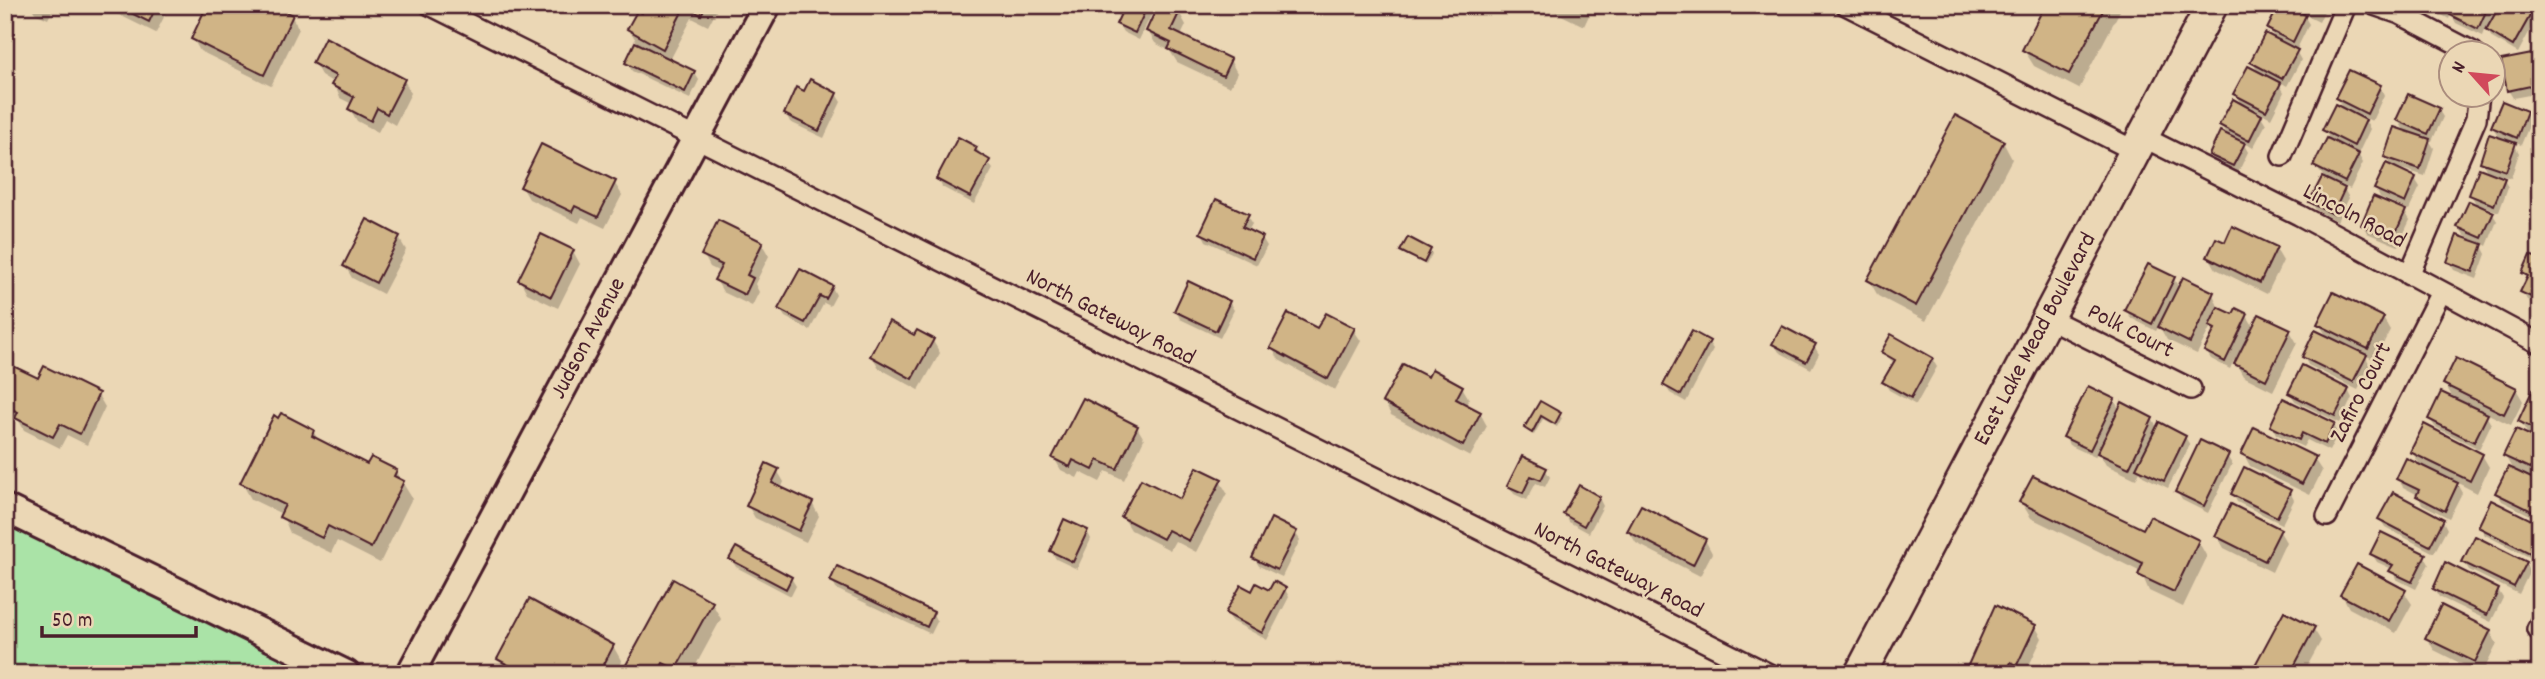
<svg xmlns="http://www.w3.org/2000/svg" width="2545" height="679" viewBox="0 0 2545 679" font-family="Dekko,sans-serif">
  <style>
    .green { fill: #aae3a7; stroke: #7a8169; stroke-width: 2 }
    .shadow { fill: #0003 }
    .building { fill: #d0b486; stroke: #4a1f2b; stroke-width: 2 }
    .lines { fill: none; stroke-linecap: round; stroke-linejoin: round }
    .street-casing { stroke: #4a1f2b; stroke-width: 24 }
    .secondary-casing { stroke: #4a1f2b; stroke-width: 32 }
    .primary-casing { stroke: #4a1f2b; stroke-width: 35 }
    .street { stroke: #ebd7b5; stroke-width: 19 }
    .secondary { stroke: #ebd7b5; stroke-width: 26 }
    .primary { stroke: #ebd7b5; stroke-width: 30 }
    .labels { text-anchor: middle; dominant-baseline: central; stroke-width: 5; stroke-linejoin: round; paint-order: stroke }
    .street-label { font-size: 24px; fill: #4a1f2b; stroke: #ebd7b5 }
  </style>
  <rect width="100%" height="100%" fill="#ebd7b5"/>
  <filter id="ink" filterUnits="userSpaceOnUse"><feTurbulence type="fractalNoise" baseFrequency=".0143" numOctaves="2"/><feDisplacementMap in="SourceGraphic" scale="14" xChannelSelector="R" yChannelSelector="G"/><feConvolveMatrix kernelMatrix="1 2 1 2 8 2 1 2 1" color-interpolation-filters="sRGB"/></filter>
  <g filter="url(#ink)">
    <!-- green -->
    <polygon class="green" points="5,507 346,674 5,674"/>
    <!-- shadow -->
    <g class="shadow">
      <polygon points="30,5 55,5 48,19 35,13"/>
      <polygon points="99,5 170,5 156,33"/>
      <polygon points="648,5 715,5 717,9 708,26 692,18 670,60 694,72 699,80 690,99 632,71 627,63 637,42 629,29"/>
      <polygon points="1127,5 1156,5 1139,40 1123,32 1118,24"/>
      <polygon points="1541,5 1594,5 1584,26"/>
      <polygon points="2047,5 2123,5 2079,89 2034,66 2024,50"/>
      <polygon points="2288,5 2327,5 2319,22 2303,14 2309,24 2296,51 2301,60 2287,86 2277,80 2284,92 2271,118 2258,111 2266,124 2253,148 2242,141 2248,152 2238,173 2216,163 2211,155 2228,137 2221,125 2243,107 2235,94 2259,74 2252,61 2276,40 2269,29 2291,9"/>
      <polygon points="2424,5 2497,5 2493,14 2496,15 2530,15 2534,23 2518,53 2492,38 2486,28 2483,36 2456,23 2451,14 2449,19"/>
      <polygon points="1179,12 1186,25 1181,36 1230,60 1237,73 1230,87 1177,62 1170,51 1155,43 1148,31"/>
      <polygon points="292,17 299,29 271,86 200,51 193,39"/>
      <polygon points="2536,55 2540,61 2540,93 2513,98 2508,90"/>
      <polygon points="314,63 404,80 411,93 395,125 385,119 378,132 357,121 350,109 352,104 340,98 334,83 321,75"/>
      <polygon points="2380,86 2384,95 2372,121 2363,117 2370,129 2358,154 2363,163 2350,189 2342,185 2349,198 2337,221 2316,210 2311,202 2324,177 2315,166 2329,138 2324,130 2344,111 2337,98"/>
      <polygon points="805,93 836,94 841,102 824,138 790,122 786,114"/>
      <polygon points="2438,109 2443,117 2432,141 2429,140 2434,148 2425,176 2396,167 2395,169 2415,179 2420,187 2409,210 2380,197 2376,189 2392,168 2386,157 2405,132 2398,120"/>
      <polygon points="2526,113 2531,121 2521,145 2513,142 2519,153 2511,178 2501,175 2508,187 2499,212 2484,206 2483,209 2492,213 2497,221 2487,246 2480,242 2486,254 2477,279 2454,270 2449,262 2475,241 2464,235 2459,227 2478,207 2471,195 2488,173 2482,162 2500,140 2493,127"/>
      <polygon points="2003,142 2012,159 1926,321 1878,296 1869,280"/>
      <polygon points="976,148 993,169 974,204 942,187 938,179"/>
      <polygon points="614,182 622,195 605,228 582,217 579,223 529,199 522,187"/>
      <polygon points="2404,210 2410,220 2398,246 2367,233 2363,225"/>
      <polygon points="1247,216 1252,224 1248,231 1262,238 1267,246 1257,265 1206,241 1202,233"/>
      <polygon points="399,238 406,250 383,294 352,278 345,266"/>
      <polygon points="762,244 769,256 755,284 759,292 752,306 723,292 716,280 720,272 710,267 703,254"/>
      <polygon points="2276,249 2283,261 2267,294 2216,269 2209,257"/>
      <polygon points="1430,250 1432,254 1426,265 1402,251"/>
      <polygon points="573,251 580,264 558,308 527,293 520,280"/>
      <polygon points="2540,256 2540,306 2527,300 2522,291 2528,280 2524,273"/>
      <polygon points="2174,279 2179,288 2213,294 2219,309 2234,317 2247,316 2254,327 2290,331 2297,343 2273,391 2243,376 2234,360 2230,369 2211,359 2206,351 2215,333 2211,326 2197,354 2167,340 2159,326 2156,331 2131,318 2126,310"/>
      <polygon points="832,287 836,295 830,306 824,303 810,330 785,317 780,309"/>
      <polygon points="1229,302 1234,310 1220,338 1180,319 1176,311"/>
      <polygon points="2383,318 2390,330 2375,360 2365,355 2370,365 2358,390 2308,365 2304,357 2328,338 2319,324"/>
      <polygon points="1353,329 1361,341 1335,390 1279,360 1272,348 1318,331"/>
      <polygon points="915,338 933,341 940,353 919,390 879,368 872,356"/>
      <polygon points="1708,342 1713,350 1686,402 1670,393 1665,385"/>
      <polygon points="1774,344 1814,346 1819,354 1811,369 1779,352"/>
      <polygon points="1883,352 1932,359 1937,367 1916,405 1889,390 1884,382 1895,364"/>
      <polygon points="39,381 98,395 105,407 87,445 67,435 60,448 24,430 18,419 5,413 5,386"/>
      <polygon points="2445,384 2516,389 2523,401 2511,425 2484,412 2491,424 2479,449 2435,427 2430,419 2454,400"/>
      <polygon points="1462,387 1469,399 1466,406 1480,413 1487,426 1470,457 1391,415 1384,402"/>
      <polygon points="2348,390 2352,398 2340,423 2295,401 2290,393"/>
      <polygon points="2540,395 2539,480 2540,520 2502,501 2497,493 2514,472 2505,456 2529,436 2520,421"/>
      <polygon points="2114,400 2120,410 2152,419 2158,429 2185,437 2190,445 2168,488 2143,476 2140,471 2136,479 2106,465 2098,451 2095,457 2069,445 2065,437"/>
      <polygon points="1540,403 1562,418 1557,427 1543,419 1534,435 1526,428"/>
      <polygon points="2334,425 2338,433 2329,451 2307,440 2303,447 2276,434 2272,426"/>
      <polygon points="1137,427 1144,439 1124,480 1106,471 1100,482 1080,472 1077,478 1061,470 1054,458"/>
      <polygon points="313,431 319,441 368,466 396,472 412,498 380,563 337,541 331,553 290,533 282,514 251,499 242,483"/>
      <polygon points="2412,452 2482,455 2489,467 2477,493 2456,482 2462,493 2449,518 2422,504 2418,495 2403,487 2398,479 2421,466"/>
      <polygon points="2243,453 2314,459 2322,471 2310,495 2250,466"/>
      <polygon points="2227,456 2232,464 2208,513 2182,500 2177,492"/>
      <polygon points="1545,469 1550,477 1545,487 1536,483 1527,500 1514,494 1509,486"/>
      <polygon points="777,470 784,482 781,489 812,503 819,516 806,542 755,518 748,506"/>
      <polygon points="1220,481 1227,493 1196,552 1175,541 1170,550 1131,530 1123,517 1181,502"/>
      <polygon points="2290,492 2294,500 2282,524 2237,502 2233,494"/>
      <polygon points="1599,498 1603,506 1589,533 1569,522 1565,514"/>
      <polygon points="2021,502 2198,541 2207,557 2183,607 2149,591 2141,572 2031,518"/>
      <polygon points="2380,519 2443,521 2447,529 2434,553 2385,527"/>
      <polygon points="2540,526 2540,550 2535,560 2485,535 2480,527"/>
      <polygon points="2279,530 2286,542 2272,572 2224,548 2217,536"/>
      <polygon points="1087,531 1091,539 1077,569 1056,559 1051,551"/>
      <polygon points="1629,531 1705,540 1712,553 1700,576 1636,543"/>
      <polygon points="1295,532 1300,540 1282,577 1259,566 1254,558"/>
      <polygon points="2372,554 2424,555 2429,564 2416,589 2396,579 2392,569 2377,562"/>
      <polygon points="731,559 791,578 796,586 791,596 736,567"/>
      <polygon points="2464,562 2525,563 2530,571 2519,594 2469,570"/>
      <polygon points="832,580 933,614 937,622 931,634 836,589"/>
      <polygon points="1285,589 1289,597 1267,640 1232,621 1227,613 1253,593"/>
      <polygon points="2435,589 2498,590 2503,598 2491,622 2439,597"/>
      <polygon points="2404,592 2412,604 2396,633 2349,608 2342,595"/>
      <polygon points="712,603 721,619 691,674 623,674"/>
      <polygon points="2035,626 2042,638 2025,674 1965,674"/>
      <polygon points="2313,628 2321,641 2303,674 2263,674 2257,665"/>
      <polygon points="2490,631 2497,644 2482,674 2434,650 2427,638"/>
      <polygon points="613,646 622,662 616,674 508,674 499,659"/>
    </g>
    <!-- building -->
    <g class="building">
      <polygon points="115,5 157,5 149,22"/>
      <polygon points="207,5 272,5 293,15 264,75 191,39"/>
      <polygon points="646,5 706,5 701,15 685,6 663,49 627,29 637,11 642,13"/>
      <polygon points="1125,5 1148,5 1135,33 1116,24"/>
      <polygon points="1158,5 1168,5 1180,11 1171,30 1231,59 1223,76 1168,49 1171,43 1146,31"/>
      <polygon points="2045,5 2106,5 2069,74 2022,50"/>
      <polygon points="2279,5 2286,5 2306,15 2293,42 2267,29"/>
      <polygon points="2454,5 2489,5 2478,29 2450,15"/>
      <polygon points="2500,5 2516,5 2531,14 2513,46 2486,30"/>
      <polygon points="2265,33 2298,50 2282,79 2250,62"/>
      <polygon points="325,37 405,79 387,114 377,108 371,121 348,109 354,97 331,85 336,76 312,63"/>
      <polygon points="635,42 695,71 685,92 625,63"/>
      <polygon points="2537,53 2540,84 2507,91 2501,60"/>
      <polygon points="2248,66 2281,83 2266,111 2233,94"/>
      <polygon points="2349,70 2381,85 2367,114 2335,98"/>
      <polygon points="810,79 837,93 819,131 784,114 796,87 804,91"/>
      <polygon points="2408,94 2440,108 2428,134 2396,120"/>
      <polygon points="2233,99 2262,115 2249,141 2219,125"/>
      <polygon points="2502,101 2527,111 2517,138 2491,127"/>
      <polygon points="2335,104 2366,120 2354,146 2322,130"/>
      <polygon points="1955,115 2004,141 1916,306 1867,280"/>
      <polygon points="2394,127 2430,139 2420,169 2384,157"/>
      <polygon points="2220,131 2245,143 2233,166 2209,155"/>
      <polygon points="2489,134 2516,143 2506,171 2480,162"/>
      <polygon points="958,137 977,147 975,151 990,160 970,197 936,179"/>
      <polygon points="2327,138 2359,154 2345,182 2313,166"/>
      <polygon points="541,144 616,181 598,217 575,206 572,212 520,187"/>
      <polygon points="2386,163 2416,177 2405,203 2374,189"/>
      <polygon points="2479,168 2505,178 2494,205 2469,195"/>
      <polygon points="2322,177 2345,188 2333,214 2309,202"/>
      <polygon points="2373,196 2406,210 2393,239 2361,225"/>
      <polygon points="1216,199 1249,214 1242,227 1263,237 1253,258 1200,233"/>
      <polygon points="2469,201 2494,212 2482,238 2457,227"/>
      <polygon points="367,219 400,236 376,283 343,266"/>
      <polygon points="718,220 763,242 747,275 753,278 745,295 714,280 722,265 701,255"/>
      <polygon points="2232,226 2277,247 2260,283 2207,257 2216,238 2225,242"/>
      <polygon points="541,234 574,250 551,297 518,280"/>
      <polygon points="2457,235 2483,244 2473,272 2447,262"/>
      <polygon points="1408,237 1431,249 1424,263 1400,251"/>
      <polygon points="2540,252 2540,301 2520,292 2528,276 2522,273 2530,255 2537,258"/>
      <polygon points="2148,264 2175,277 2152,324 2124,310"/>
      <polygon points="800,269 833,286 826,299 820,296 805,323 778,309"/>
      <polygon points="2183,277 2214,292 2190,343 2158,327"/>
      <polygon points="1188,281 1230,301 1216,331 1174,311"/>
      <polygon points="2333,292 2384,317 2368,349 2317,324"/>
      <polygon points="2218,307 2233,314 2236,308 2248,314 2225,362 2204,351 2215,329 2209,326"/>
      <polygon points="1288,313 1317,328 1326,313 1355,328 1328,379 1270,348"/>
      <polygon points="2259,314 2291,329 2266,380 2234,364"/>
      <polygon points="889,321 914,335 917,330 934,339 912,379 870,356"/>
      <polygon points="1782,326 1816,344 1806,362 1772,344"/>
      <polygon points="2315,330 2367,355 2353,382 2302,357"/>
      <polygon points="1692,331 1710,341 1681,395 1663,385"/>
      <polygon points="1891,334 1933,358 1911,398 1882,382 1895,360 1881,352"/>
      <polygon points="2456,358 2517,388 2504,414 2443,384"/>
      <polygon points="1403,364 1428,377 1432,369 1463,386 1456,399 1481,412 1463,446 1382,402"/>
      <polygon points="2302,365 2349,389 2335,416 2288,393"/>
      <polygon points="13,366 38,378 44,366 99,393 80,434 60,424 53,437 15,418 18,412 5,406 5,382"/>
      <polygon points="2088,386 2115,399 2090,450 2063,437"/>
      <polygon points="2533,389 2540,393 2540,432 2518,421"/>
      <polygon points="2441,392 2488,414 2474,442 2428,419"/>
      <polygon points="1083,398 1138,426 1117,469 1098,460 1093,470 1073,460 1070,467 1052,458"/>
      <polygon points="2283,398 2335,423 2325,444 2302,433 2299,440 2270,426"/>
      <polygon points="1540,401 1561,413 1555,424 1541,416 1532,433 1524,428"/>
      <polygon points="2122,402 2153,418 2129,468 2097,453"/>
      <polygon points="281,413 314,430 312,436 367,464 371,457 397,470 394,476 404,481 371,548 328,526 322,538 279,517 285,505 240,483 274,415 278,418"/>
      <polygon points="2159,422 2186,436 2164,481 2136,468"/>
      <polygon points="2424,424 2483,454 2470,481 2410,452"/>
      <polygon points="2254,427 2316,457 2302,484 2241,454"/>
      <polygon points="2516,429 2540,440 2540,473 2503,456"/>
      <polygon points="2200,440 2229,454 2204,506 2175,492"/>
      <polygon points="1522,456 1547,468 1541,480 1531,476 1523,493 1507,486"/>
      <polygon points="2406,458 2458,483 2445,511 2416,496 2419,490 2396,479"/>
      <polygon points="766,463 779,469 772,483 813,502 799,531 746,506"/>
      <polygon points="1197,467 1222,479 1189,541 1168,530 1163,539 1121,517 1141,479 1180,499"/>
      <polygon points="2244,467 2291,490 2277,517 2231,494"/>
      <polygon points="2508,467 2540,482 2540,515 2495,493"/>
      <polygon points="2033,476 2143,529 2150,516 2199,540 2174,592 2138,575 2143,563 2019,502"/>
      <polygon points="1579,485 1600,497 1584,526 1563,514"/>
      <polygon points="2393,492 2444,519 2430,546 2378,519"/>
      <polygon points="2491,500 2540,524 2540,534 2530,553 2478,527"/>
      <polygon points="2231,504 2281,529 2265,561 2215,536"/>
      <polygon points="1641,505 1706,539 1693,565 1627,531"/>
      <polygon points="1271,518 1297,531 1277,570 1252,558"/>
      <polygon points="1064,519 1088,530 1073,562 1050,551"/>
      <polygon points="2381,532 2426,554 2412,582 2389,571 2393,565 2370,554"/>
      <polygon points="2475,536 2527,562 2514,587 2462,562"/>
      <polygon points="736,547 792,577 786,589 729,559"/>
      <polygon points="2445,562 2499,589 2487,615 2433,589"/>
      <polygon points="2357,564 2406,590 2389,621 2340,595"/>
      <polygon points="837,566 934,612 927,627 830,581"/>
      <polygon points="673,579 713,602 676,669 663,663 657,674 621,674"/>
      <polygon points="1274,581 1286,588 1262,633 1225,613 1241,585 1252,591 1256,583 1269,590"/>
      <polygon points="529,599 614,645 599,674 525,674 497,659"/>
      <polygon points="1995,605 2036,625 2017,665 2011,662 2006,674 1964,674"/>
      <polygon points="2441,605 2491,630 2475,662 2425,638"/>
      <polygon points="2284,611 2315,627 2290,674 2273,674 2255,665"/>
    </g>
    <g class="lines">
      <defs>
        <g id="street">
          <polyline points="430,5 1769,674"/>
          <polyline points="1846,5 2135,151"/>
          <polyline points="2374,5 2400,14 2473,52"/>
          <polyline points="2143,137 2299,215 2540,344"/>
          <polyline points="2282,156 2346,5"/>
          <polyline points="2409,275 2476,119 2479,94"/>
          <polyline points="2048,318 2191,389"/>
          <polyline points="2327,516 2441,292"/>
          <polyline points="2537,629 2540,623"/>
        </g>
        <g id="secondary">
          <polyline points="5,508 346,674"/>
          <path id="s1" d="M410 674 767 5"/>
        </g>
        <g id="primary">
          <path id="s2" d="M1860 674 2212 5"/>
        </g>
      </defs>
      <!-- street casing -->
      <use href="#street" class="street-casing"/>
      <!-- secondary casing -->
      <use href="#secondary" class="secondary-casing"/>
      <!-- primary casing -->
      <use href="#primary" class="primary-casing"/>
      <!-- street -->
      <use href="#street" class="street"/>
      <!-- secondary -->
      <use href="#secondary" class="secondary"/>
      <!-- primary -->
      <use href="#primary" class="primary"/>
    </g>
  </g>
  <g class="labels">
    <!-- street labels -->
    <g class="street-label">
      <text transform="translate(2354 217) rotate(28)">Lincoln Road</text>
      <text transform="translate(1110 318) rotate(27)">North Gateway Road</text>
      <text transform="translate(2130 332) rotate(27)">Polk Court</text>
      <text stroke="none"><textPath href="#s1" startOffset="380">Judson Avenue</textPath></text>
      <text stroke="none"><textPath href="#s2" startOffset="378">East Lake Mead Boulevard</textPath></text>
      <text transform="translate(2362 393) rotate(-63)">Zafiro Court</text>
      <text transform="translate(1618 571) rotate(27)">North Gateway Road</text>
    </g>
  </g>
  <!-- margin -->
  <rect width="2545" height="679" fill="none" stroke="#ebd7b5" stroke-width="28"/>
  <rect x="14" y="14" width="2517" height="651" fill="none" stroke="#4a1f2b" stroke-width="2.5" filter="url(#ink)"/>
  <!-- north arrow -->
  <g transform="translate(2472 74) rotate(297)"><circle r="33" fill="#ebd7b5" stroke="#ab8d7e" stroke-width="2"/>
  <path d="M0-5L12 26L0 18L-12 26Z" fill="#d1495b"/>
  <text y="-10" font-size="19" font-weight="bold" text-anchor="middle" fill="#4a1f2b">N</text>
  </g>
  <!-- scale -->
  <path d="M42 626v10h154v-10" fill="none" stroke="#4a1f2b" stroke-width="3.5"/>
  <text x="52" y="626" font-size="21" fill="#4a1f2b" stroke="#ebd7b5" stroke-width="5" paint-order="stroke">50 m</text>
</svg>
